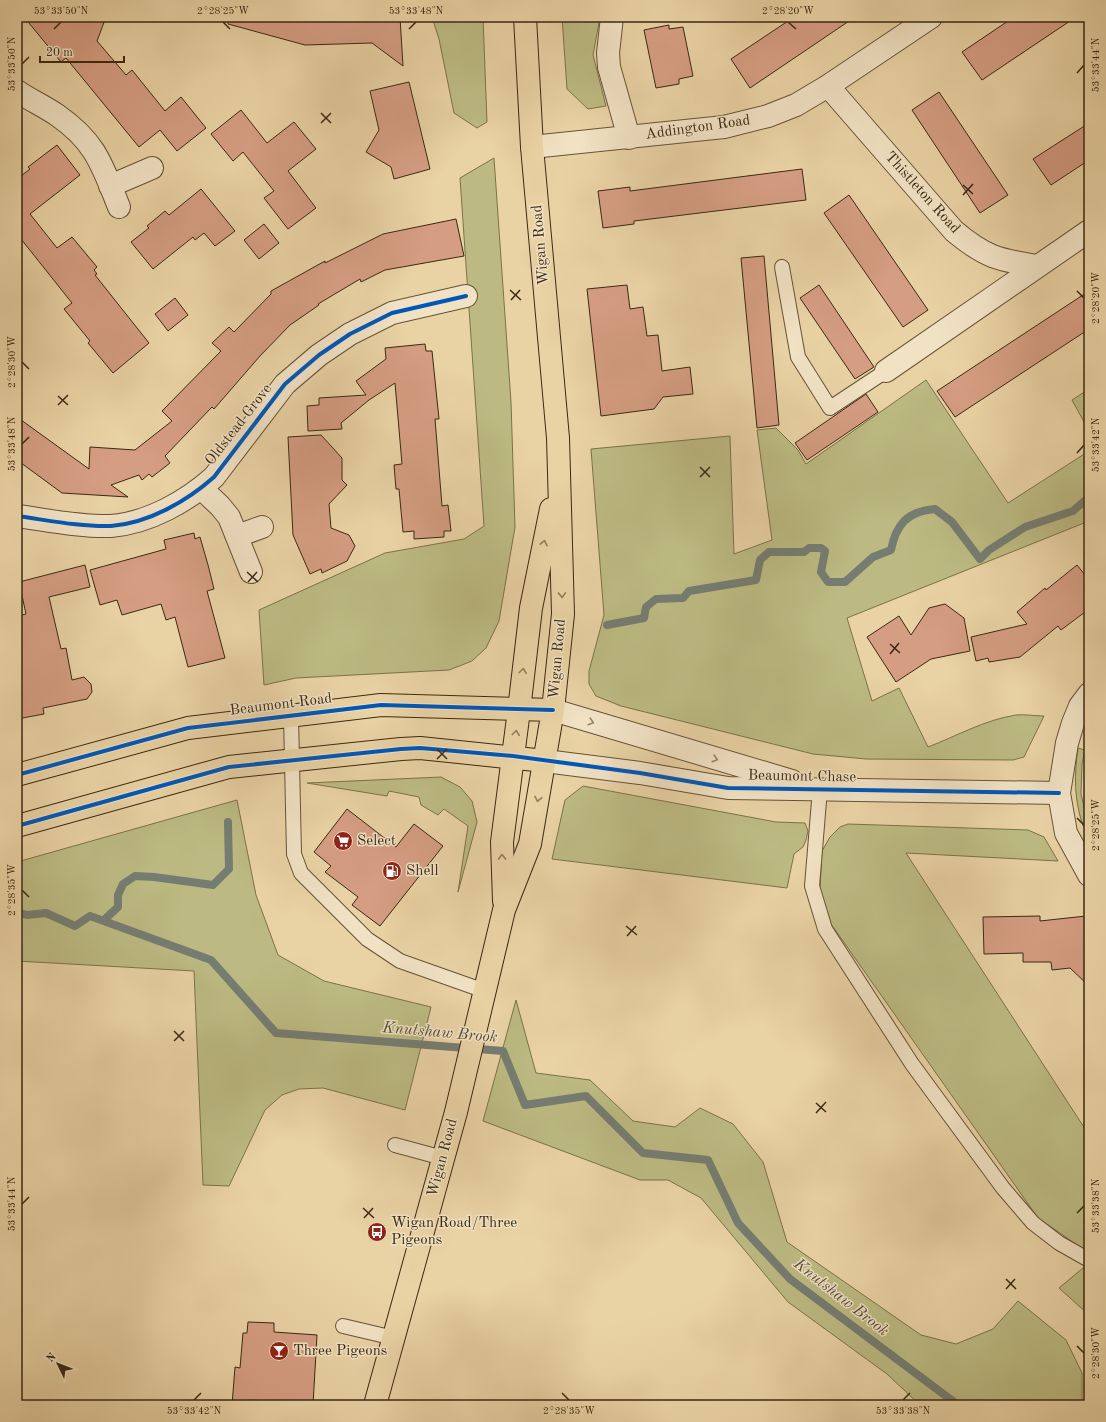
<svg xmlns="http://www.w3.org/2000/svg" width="1106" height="1422" viewBox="0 0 1106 1422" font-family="'Old Standard TT',serif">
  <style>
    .green { fill: #bcba82; stroke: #7b724a }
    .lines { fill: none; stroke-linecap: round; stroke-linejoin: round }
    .stream { stroke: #757d72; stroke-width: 8 }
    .building { fill: #d59d82; stroke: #3a2913 }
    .service-casing { stroke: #665337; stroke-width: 16 }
    .minor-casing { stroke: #665337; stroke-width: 24 }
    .primary-casing { stroke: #3a2913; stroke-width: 24 }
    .trunk-casing { stroke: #3a2913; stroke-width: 24 }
    .service { stroke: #f1e2c4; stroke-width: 14 }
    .minor { stroke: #f1e2c4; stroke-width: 22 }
    .primary { stroke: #e9d2a4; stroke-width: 22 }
    .trunk { stroke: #e9d2a4; stroke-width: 22 }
    .cycleway-casing { stroke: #f1e2c4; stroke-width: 6 }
    .cycleway { stroke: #0057b8; stroke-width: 4 }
    .oneway { stroke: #927e5c }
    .oneway2 { stroke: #96866c }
    .ticks { fill: none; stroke: #3a2913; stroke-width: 1.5 }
    .labels { text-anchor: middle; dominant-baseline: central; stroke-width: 3; stroke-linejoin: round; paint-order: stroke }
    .street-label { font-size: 15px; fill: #3a2913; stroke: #f1e2c4 }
    .poi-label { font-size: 15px; fill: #3a2913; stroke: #f1e2c4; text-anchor: start }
    .water-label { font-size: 16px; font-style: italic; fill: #534c3b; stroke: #f1e2c4 }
    .neatline { fill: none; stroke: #3a2913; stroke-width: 1.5 }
    .ticks-label { font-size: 10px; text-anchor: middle; fill: #3a2913 }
  </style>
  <rect width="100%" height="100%" fill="#e9d2a4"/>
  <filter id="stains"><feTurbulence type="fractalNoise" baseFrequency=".005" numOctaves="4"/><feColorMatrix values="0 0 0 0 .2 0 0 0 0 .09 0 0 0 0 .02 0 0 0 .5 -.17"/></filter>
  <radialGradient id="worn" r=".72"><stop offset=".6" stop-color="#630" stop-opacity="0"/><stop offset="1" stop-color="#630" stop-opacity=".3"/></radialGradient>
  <!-- green -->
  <g class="green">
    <polygon points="432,17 483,17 487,122 477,128 454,113 439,39"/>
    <polygon points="562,17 600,17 593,55 606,106 588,109 567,89"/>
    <polygon points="494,158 511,402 515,527 499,621 486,648 472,661 449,670 296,678 264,685 259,610 385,553 464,539 484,526 460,178"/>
    <path d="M926 380 1008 503 1089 451V521L847 618 872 701 899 688 928 747C957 736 984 720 1016 715 1024 714 1035 716 1044 716L1024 757 1013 760 866 759 813 754 621 706 596 696 589 684V671L604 615 591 449 730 436 734 554 772 540 757 430 776 428 798 450 806 464Z"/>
    <polygon points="1089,389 1089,431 1072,400"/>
    <path d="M1078 748 1085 750 1082 764 1081 794 1089 828 1083 826C1074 799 1074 776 1078 748Z"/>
    <polygon points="441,777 460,787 472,801 477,822 458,892 468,826 444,809 438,815 421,805 419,797 389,791 387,796 307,783"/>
    <polygon points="583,786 776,822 805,823 808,831 806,840 803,847 794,854 787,888 552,859 565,800"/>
    <polygon points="237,800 256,895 278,955 324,981 431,1007 405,1110 323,1088 299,1089 282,1095 265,1110 229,1186 203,1185 194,971 17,961 17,862"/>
    <polygon points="848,824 1028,830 1044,837 1058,861 906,853 1089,1135 1089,1253 1038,1218 831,924 820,889 822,851 830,837 840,827"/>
    <polygon points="516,1000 536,1073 590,1080 633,1121 675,1127 700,1108 733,1124 763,1162 787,1242 921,1335 956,1344 993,1329 1018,1301 1066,1340 1082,1373 1082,1405 920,1405 887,1374 788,1302 701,1198 668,1180 640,1180 483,1121"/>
    <polygon points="1089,1263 1089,1315 1059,1288"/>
  </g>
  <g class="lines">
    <!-- stream -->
    <g class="stream">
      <path d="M607 625 644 618 646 607 656 599 683 598 689 591 756 580 760 560 769 552H804L809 548H821L825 551 821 572 828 582H845L873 557 891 550C896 524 908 511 935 509L952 522 980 559 989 550 1025 527 1073 511 1089 497"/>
      <polyline points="17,912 27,915 46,913 75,926 90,916 211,960 276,1033 503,1051 525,1105 586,1096 643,1153 708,1160 738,1223 790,1279 958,1405"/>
      <polyline points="104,920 118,907 118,895 123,884 135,876 154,877 213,885 229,869 228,822"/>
    </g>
  </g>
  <!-- building -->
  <g class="building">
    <polygon points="24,17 106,17 97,41 126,75 132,70 165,111 181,97 206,128 177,151 160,130 139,147 66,58 61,62"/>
    <polygon points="229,17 400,17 403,66 372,43 305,45 228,24"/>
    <polygon points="794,17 855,17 750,88 731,59"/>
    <polygon points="1014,17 1076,17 982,80 962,52"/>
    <polygon points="669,25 669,29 683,27 693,76 679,79 679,84 656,88 644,30"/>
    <polygon points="409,82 430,169 394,179 391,167 366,152 379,130 370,91"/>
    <polygon points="939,92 1008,195 980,213 912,110"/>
    <polygon points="241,110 267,143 294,122 316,149 288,171 316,208 288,229 264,198 274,191 243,152 233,161 211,134"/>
    <polygon points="1089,123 1089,160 1051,185 1033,159"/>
    <polygon points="57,145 80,175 30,214 57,248 72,237 97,267 94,270 97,274 95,275 149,343 113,373 88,343 90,341 64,309 72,303 17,234 17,179 30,169 28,167"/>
    <polygon points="802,169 806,200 634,221 634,224 603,228 598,191 630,187 630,191"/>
    <polygon points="201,189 235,231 215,246 204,233 195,240 193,237 153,269 131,242 149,228 147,226 165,211 169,215"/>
    <polygon points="849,195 928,310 903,327 824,213"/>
    <polygon points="456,219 464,256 385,270 361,282 360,279 318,304 319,305 290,325 260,356 214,409 212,407 165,456 170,463 152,477 149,474 142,480 139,475 111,485 128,497 62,493 17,460 17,417 89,469 90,447 135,450 172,421 162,411 221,351 212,343 229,327 234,332 271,294 271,291 325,261 325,263 383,234"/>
    <polygon points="264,224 279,243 259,259 244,240"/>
    <polygon points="764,256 779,425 757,428 741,258"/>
    <polygon points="627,285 630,309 643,307 647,336 658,335 662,371 690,367 693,394 663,397 654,409 601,416 587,289"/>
    <polygon points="819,285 874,367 855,379 800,298"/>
    <polygon points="1089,291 1089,329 955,417 937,391"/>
    <polygon points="175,298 188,315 168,331 155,314"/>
    <polygon points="425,344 426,351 432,351 439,419 435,419 442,506 448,505 451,531 444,531 444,537 414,539 414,531 403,532 399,489 396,489 394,465 402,464 395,383 369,400 341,423 342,429 308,431 307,406 319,405 319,398 366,395 356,381 386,359 385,348"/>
    <polygon points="866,394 878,412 807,460 795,443"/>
    <polygon points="321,435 342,458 342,480 347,485 329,504 331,528 349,535 355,546 347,561 322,573 321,569 310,574 293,535 288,437"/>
    <polygon points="194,533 195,539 200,537 208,565 214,589 207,591 225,658 188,667 175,617 166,620 161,604 122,615 117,600 100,605 90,570 166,549 164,540"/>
    <polygon points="85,565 90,587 49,597 61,649 66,648 72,680 84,677 91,684 92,692 87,699 43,708 44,714 17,719 17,616 26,614 19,582"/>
    <polygon points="1077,565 1089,580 1089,609 1061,630 1058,626 1020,657 989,662 988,658 976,661 971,637 1027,624 1017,612 1045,588 1046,590"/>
    <polygon points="945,604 964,618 970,651 931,659 896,682 867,637 899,616 911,635 929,608"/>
    <polygon points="347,809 396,847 414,824 443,846 380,926 352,905 358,897 325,872 331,866 314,852"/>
    <polygon points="1040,916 1040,921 1086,916 1089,949 1089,986 1070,968 1052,970 1051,962 1023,962 1023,953 984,954 983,917"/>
    <polygon points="248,1322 274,1323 274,1332 317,1335 313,1405 232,1405 235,1367 240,1368 243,1333 247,1333"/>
  </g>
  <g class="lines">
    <defs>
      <g id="service">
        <polyline points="782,267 798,357 830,408 886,371"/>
        <polyline points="291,716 294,854 301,873 367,939 400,961 485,991"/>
        <polyline points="820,789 812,886 825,929 912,1064 1003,1188 1033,1223 1059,1243 1089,1260"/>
        <polyline points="395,1145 443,1158"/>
        <polyline points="343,1326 394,1338"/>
      </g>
      <g id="minor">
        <polyline points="612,17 608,53 609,67 629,138"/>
        <path d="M828 86 954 231C985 257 998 260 1037 266"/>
        <path d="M17 91C30 100 44 106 57 115 96 142 102 165 119 207"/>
        <polyline points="532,147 724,127 768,116 796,105 828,86 931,17"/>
        <polyline points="110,186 152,168"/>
        <polyline points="886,371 1089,231"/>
        <polyline points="201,488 220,506 229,517 251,572"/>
        <path d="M17 516C47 520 80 527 111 526 149 523 187 501 214 477L285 384 319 355 350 334 392 313 466 296"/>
        <polyline points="237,536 262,527"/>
        <polyline points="1089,694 1080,706 1073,723 1067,743 1059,793 1066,833 1089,875"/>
        <polyline points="553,710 792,781"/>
        <polyline points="545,761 640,773 728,788 1059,793"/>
      </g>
      <g id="primary">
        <polyline points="525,17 532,147 558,438 563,614 553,710"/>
        <polyline points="519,710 531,608 551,509"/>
      </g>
      <g id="trunk">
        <polyline points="17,775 188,728 381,705 553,710 530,844 504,910 456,1112 375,1405"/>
        <polyline points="17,826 229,767 401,749 420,748 545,761"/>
        <polyline points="504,901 502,842 519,710"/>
      </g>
    </defs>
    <!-- service casing -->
    <use href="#service" class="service-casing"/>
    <!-- minor casing -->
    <use href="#minor" class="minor-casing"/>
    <!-- primary casing -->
    <use href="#primary" class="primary-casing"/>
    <!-- trunk casing -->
    <use href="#trunk" class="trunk-casing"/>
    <!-- service -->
    <use href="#service" class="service"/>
    <!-- minor -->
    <use href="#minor" class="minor"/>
    <!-- primary -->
    <use href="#primary" class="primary"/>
    <!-- trunk -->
    <use href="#trunk" class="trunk"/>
    <defs>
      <g id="cycleway">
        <path d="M17 516C47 520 80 527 111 526 149 523 187 501 214 477L285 384 319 355 350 334 392 313 466 296"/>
        <polyline points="17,775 188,728 381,705 553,710"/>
        <polyline points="17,826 229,767 401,749 420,748 513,756 640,773 728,788 1059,793"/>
      </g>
    </defs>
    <!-- cycleway casing -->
    <use href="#cycleway" class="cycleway-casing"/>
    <!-- cycleway -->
    <use href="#cycleway" class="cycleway"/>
  </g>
  <!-- one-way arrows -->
  <defs><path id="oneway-chevron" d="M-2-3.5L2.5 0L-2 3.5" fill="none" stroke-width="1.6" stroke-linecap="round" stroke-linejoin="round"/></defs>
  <g class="oneway">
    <use href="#oneway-chevron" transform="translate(544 543) rotate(-78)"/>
    <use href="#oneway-chevron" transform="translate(562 595) rotate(88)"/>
    <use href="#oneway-chevron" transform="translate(523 671) rotate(-83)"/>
    <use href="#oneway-chevron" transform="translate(516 733) rotate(-83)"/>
    <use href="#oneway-chevron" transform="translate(538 799) rotate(101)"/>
    <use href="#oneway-chevron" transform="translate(502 857) rotate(-92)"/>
  </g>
  <g class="oneway2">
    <use href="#oneway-chevron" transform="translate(591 722) rotate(17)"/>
    <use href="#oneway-chevron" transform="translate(715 759) rotate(16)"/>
  </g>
  <!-- ticks -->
  <path class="ticks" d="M223 22 230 29M788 22 796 29M54 29 61 22M409 29 416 22M22 64 29 57M1077 73 1084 65M321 113 331 123M321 123 331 113M963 185 973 194M963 195 973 184M510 290 521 300M1077 291 1084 298M511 300 520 290M22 362 29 369M58 396 68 405M58 405 68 395M22 444 29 437M1077 453 1084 445M700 467 710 477M700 477 710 467M247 572 258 582M248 582 257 572M890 644 900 653M890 654 899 643M437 749 447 759M437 759 447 749M1077 818 1084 825M22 890 29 897M626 926 637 935M627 936 636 926M174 1031 184 1041M174 1041 184 1031M816 1103 826 1112M816 1113 826 1102M22 1204 29 1197M363 1208 374 1218M1077 1213 1084 1206M364 1218 373 1208M1006 1279 1016 1289M1006 1289 1015 1279M1077 1346 1084 1353M562 1393 569 1400M194 1400 201 1393M903 1400 910 1393"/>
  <!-- icons -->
  <defs>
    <symbol id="supermarket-disc" viewBox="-11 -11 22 22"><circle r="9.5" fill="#8f2418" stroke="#f1e2c4"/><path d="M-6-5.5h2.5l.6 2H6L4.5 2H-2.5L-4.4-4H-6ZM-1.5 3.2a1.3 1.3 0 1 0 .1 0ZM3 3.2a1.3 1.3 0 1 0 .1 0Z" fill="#fff"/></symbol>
    <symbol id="fuel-disc" viewBox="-11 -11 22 22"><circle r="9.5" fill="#8f2418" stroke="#f1e2c4"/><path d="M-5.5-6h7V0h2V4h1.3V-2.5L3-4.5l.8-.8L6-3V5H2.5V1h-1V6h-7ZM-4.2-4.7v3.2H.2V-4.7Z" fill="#fff"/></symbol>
    <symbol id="bus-disc" viewBox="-11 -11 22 22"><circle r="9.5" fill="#8f2418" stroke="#f1e2c4"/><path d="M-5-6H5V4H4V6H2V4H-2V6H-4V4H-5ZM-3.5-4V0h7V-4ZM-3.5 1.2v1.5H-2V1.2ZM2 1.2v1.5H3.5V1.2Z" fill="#fff"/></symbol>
    <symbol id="bar-disc" viewBox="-11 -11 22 22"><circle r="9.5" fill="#8f2418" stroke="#f1e2c4"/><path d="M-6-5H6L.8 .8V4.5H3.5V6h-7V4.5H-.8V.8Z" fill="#fff"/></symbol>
  </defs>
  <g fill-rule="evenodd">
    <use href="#supermarket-disc" x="332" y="830" width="22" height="22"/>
    <use href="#fuel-disc" x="381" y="860" width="22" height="22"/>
    <use href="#bus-disc" x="366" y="1221" width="22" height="22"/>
    <use href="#bar-disc" x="268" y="1340" width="22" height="22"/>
  </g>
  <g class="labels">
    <!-- street labels -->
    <g class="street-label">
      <text transform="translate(698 128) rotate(-8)">Addington Road</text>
      <text transform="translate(922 193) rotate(48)">Thistleton Road</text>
      <text transform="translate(541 245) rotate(-95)">Wigan Road</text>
      <text transform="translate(239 425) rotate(-52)">Oldstead Grove</text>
      <text transform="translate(558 659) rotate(-85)">Wigan Road</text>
      <text transform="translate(281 705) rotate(-7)">Beaumont Road</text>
      <text transform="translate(802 777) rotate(1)">Beaumont Chase</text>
      <text transform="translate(443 1158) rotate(-75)">Wigan Road</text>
    </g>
    <!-- poi labels -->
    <g class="poi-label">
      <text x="357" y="841">Select</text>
      <text x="406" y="871">Shell</text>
      <text x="391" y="1223">Wigan Road/Three<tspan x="391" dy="17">Pigeons</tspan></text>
      <text x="293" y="1351">Three Pigeons</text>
    </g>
    <!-- water labels -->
    <g class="water-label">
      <text transform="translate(440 1033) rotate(5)">Knutshaw Brook</text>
      <text transform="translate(841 1298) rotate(38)">Knutshaw Brook</text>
    </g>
  </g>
  <!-- margin -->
  <rect width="1106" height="1422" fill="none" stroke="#e9d2a4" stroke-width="44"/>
  <!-- north arrow -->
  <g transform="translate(58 1364) rotate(313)" stroke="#f1e2c4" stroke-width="3" paint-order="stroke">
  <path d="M0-3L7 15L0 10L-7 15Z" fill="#3a2913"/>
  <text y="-6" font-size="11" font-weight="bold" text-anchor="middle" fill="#3a2913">N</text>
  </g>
  <!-- scale -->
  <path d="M40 56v6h84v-6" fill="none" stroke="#3a2913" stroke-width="2"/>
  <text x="46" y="56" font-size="12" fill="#3a2913" stroke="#f1e2c4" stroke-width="3" paint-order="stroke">20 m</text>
  <rect x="22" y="22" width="1062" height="1378" class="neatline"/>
  <g class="ticks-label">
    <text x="61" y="14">53°33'50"N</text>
    <text x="223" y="14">2°28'25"W</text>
    <text x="416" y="14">53°33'48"N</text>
    <text x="788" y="14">2°28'20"W</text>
    <text transform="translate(11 64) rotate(-90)" y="4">53°33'50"N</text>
    <text transform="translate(1095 65) rotate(-90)" y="4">53°33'44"N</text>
    <text transform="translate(1095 298) rotate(-90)" y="4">2°28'20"W</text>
    <text transform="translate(11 362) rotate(-90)" y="4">2°28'30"W</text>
    <text transform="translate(11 444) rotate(-90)" y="4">53°33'48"N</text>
    <text transform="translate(1095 445) rotate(-90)" y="4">53°33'42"N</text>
    <text transform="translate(1095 825) rotate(-90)" y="4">2°28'25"W</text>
    <text transform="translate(11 890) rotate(-90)" y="4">2°28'35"W</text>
    <text transform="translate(11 1204) rotate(-90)" y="4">53°33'44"N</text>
    <text transform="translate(1095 1206) rotate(-90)" y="4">53°33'38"N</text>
    <text transform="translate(1095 1353) rotate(-90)" y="4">2°28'30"W</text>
    <text x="194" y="1414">53°33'42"N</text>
    <text x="569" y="1414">2°28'35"W</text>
    <text x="903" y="1414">53°33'38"N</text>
  </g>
  <rect width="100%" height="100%" filter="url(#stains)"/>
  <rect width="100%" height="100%" fill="url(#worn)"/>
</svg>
